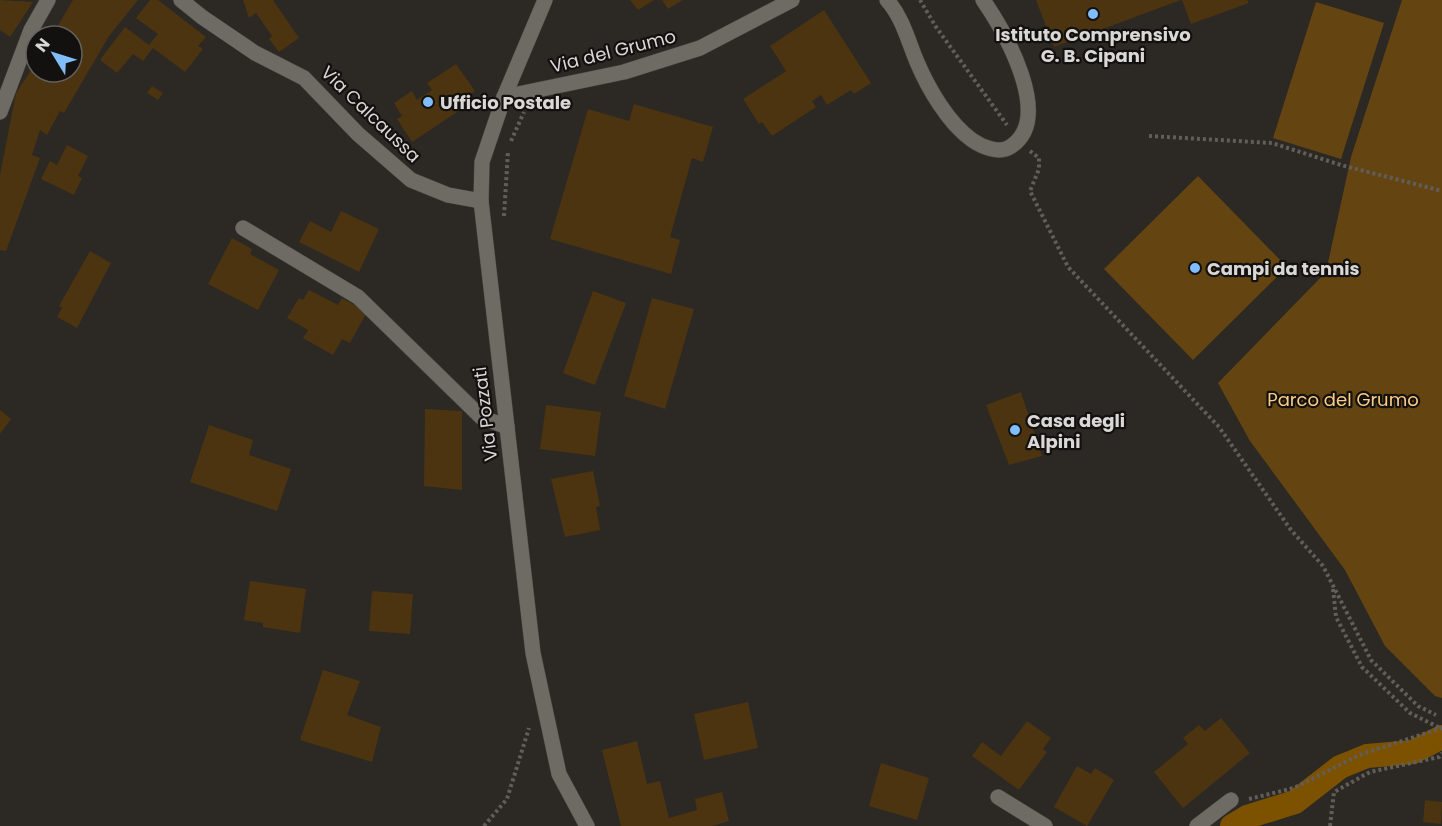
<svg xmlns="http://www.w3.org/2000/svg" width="1442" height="826" viewBox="0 0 1442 826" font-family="Poppins,sans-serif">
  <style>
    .green { fill: #644511 }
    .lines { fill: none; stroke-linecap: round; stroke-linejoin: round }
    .canal { stroke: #7c5200; stroke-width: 24 }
    .building { fill: #4c3410 }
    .minor-casing { stroke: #474541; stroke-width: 16 }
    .path { stroke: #615e5a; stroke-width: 4; stroke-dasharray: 3 3; stroke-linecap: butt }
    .minor { stroke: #6e6a64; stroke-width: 15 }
    .poi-dot { fill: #80bdfa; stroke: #13110f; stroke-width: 2 }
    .labels { text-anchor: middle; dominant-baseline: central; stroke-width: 4.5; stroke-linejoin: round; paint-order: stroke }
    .poi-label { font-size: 18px; font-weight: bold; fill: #dad8d4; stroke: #13110f; text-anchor: start }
    .street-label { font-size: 18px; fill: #dad8d4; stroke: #13110f }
    .park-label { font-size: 18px; fill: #fdcb85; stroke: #13110f }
  </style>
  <rect width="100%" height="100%" fill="#2c2824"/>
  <!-- green -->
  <g class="green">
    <polygon points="1402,0 1442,0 1442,698 1435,696 1385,646 1345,570 1250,441 1218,383 1326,272 1351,157"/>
    <polygon points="1316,2 1384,23 1341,159 1273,138"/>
    <polygon points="1198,176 1287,267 1193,360 1104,269"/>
  </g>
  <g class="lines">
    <!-- canal -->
    <polyline class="canal" points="1232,826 1247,817 1295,802 1340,767 1367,756 1413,752 1442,737"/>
  </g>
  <!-- building -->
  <g class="building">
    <polygon points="0,0 33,2 10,37 0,30"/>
    <polygon points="73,0 138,0 109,36 64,113 60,111 47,135 40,130 32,155 40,158 6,251 0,250 0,175 16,93 36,63 36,72 72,72 72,36 52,36"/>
    <polygon points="150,0 158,0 206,37 198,46 203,49 185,72 153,48 143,61 133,54 117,73 100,60 125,27 149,45 158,34 136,18"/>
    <polygon points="243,0 273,0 299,38 279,52 269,39 272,36 256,13 249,18"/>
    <polygon points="630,0 654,0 638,10"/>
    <polygon points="662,0 683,0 668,9"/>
    <polygon points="1036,0 1181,0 1054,47"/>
    <polygon points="1182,0 1247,0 1249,3 1191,24"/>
    <polygon points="824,10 871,83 854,94 851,90 827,105 821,95 812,101 816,107 772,136 762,122 759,124 743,99 786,71 770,46"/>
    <polygon points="456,64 475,91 456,104 460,110 412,142 397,119 402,116 394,103 412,91 417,100 432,90 427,83"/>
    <polygon points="152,86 163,93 158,100 147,93"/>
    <polygon points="634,104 713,127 703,162 692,158 670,237 680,240 671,274 550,239 588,109 629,121"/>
    <polygon points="67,145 88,156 78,176 82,178 74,195 41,179 50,161 57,165"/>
    <polygon points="341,211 379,229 359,272 299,242 310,221 331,232"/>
    <polygon points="232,238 252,249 250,254 279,270 258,310 208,284"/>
    <polygon points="90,251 111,263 77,328 57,317 62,308 59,306"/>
    <polygon points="309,290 338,305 342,298 367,312 350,343 342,339 333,355 303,338 308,330 287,318 299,298 303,300"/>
    <polygon points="593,291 626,303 595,385 563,373"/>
    <polygon points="652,298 694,309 665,409 624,396"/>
    <polygon points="1021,392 1042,456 1009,465 986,405"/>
    <polygon points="546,405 601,412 595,456 540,449"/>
    <polygon points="425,409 462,411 462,490 424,486"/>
    <polygon points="0,410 11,419 0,434"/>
    <polygon points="209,425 253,440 249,455 291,469 277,511 190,482"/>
    <polygon points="593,471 600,506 596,507 600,530 565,537 551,479"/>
    <polygon points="250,581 306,589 300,633 263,627 263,623 244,620"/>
    <polygon points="372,591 413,594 410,634 369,631"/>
    <polygon points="323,670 360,681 347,715 381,727 372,762 300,740"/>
    <polygon points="748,702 758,748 704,760 694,714"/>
    <polygon points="1221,718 1250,753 1183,808 1154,772 1188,744 1183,738 1199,725 1205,731"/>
    <polygon points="1027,721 1051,738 1043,749 1047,752 1019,790 972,756 982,742 1001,756"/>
    <polygon points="637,741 647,784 660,781 669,818 697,810 695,799 722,792 729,821 712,826 621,826 602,750"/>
    <polygon points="881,763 929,778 917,820 869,806"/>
    <polygon points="1077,766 1091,774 1095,768 1114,780 1087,826 1054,807"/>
    <polygon points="1425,800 1442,802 1441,824 1423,822"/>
  </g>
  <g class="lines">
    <defs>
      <g id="minor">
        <polyline points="181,0 202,17 255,53 304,78 358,134 411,180 448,195 481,201"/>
        <polyline points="545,0 504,97 482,162 481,201 533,653 559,774 587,826"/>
        <path d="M887 0C903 18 908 41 917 62 928 88 948 123 972 140 982 147 999 154 1010 147 1055 119 1005 32 983 0"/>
        <polyline points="504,97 624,72 700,48 792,0"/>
        <polyline points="0,112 31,30 48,0"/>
        <polyline points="243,228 358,297 481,417 507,427"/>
        <polyline points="998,797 1045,826"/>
        <polyline points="1197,826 1231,800"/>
      </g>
    </defs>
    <!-- minor casing -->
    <use href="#minor" class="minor-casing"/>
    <!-- path -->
    <g class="path">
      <polyline points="920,0 936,27 1007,125"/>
      <polyline points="1149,136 1272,143 1341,165 1442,191"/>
      <polyline points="511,141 524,112"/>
      <polyline points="1030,151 1039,158 1039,169 1030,191 1068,267 1219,427 1291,530 1323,566 1371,660 1418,706 1436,715"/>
      <polyline points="504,216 508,151"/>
      <polyline points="1333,589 1336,617 1362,667 1410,713 1442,729"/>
      <polyline points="1249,799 1294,788 1359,755 1442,728"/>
      <polyline points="484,826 507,799 529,728"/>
      <polyline points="1330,826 1334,792 1370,772 1439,757 1442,753"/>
    </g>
    <!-- minor -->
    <use href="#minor" class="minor"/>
  </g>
  <!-- markers -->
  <g class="poi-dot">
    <circle cx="1093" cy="14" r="6"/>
    <circle cx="428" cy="102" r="6"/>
    <circle cx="1195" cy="268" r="6"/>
    <circle cx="1015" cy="430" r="6"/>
  </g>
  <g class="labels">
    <!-- poi labels -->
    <g class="poi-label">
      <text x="1093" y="34" text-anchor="middle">Istituto Comprensivo<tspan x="1093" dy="21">G. B. Cipani</tspan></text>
      <text x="440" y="102">Ufficio Postale</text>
      <text x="1207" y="268">Campi da tennis</text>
      <text x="1027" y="420">Casa degli<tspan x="1027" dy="21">Alpini</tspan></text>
    </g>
    <!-- street labels -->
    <g class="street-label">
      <text transform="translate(613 51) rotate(-14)">Via del Grumo</text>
      <text transform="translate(371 114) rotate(44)">Via Calcaussa</text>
      <text transform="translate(485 414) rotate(-97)">Via Pozzati</text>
    </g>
    <!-- park labels -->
    <g class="park-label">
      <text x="1343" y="399">Parco del Grumo</text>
    </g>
  </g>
  <!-- north arrow -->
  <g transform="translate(54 54) rotate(308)"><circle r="28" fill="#13110f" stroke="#63615e" stroke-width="1.5"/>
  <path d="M0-4.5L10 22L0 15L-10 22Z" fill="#80bdfa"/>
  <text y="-9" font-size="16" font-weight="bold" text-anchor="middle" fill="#dad8d4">N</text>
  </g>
</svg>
